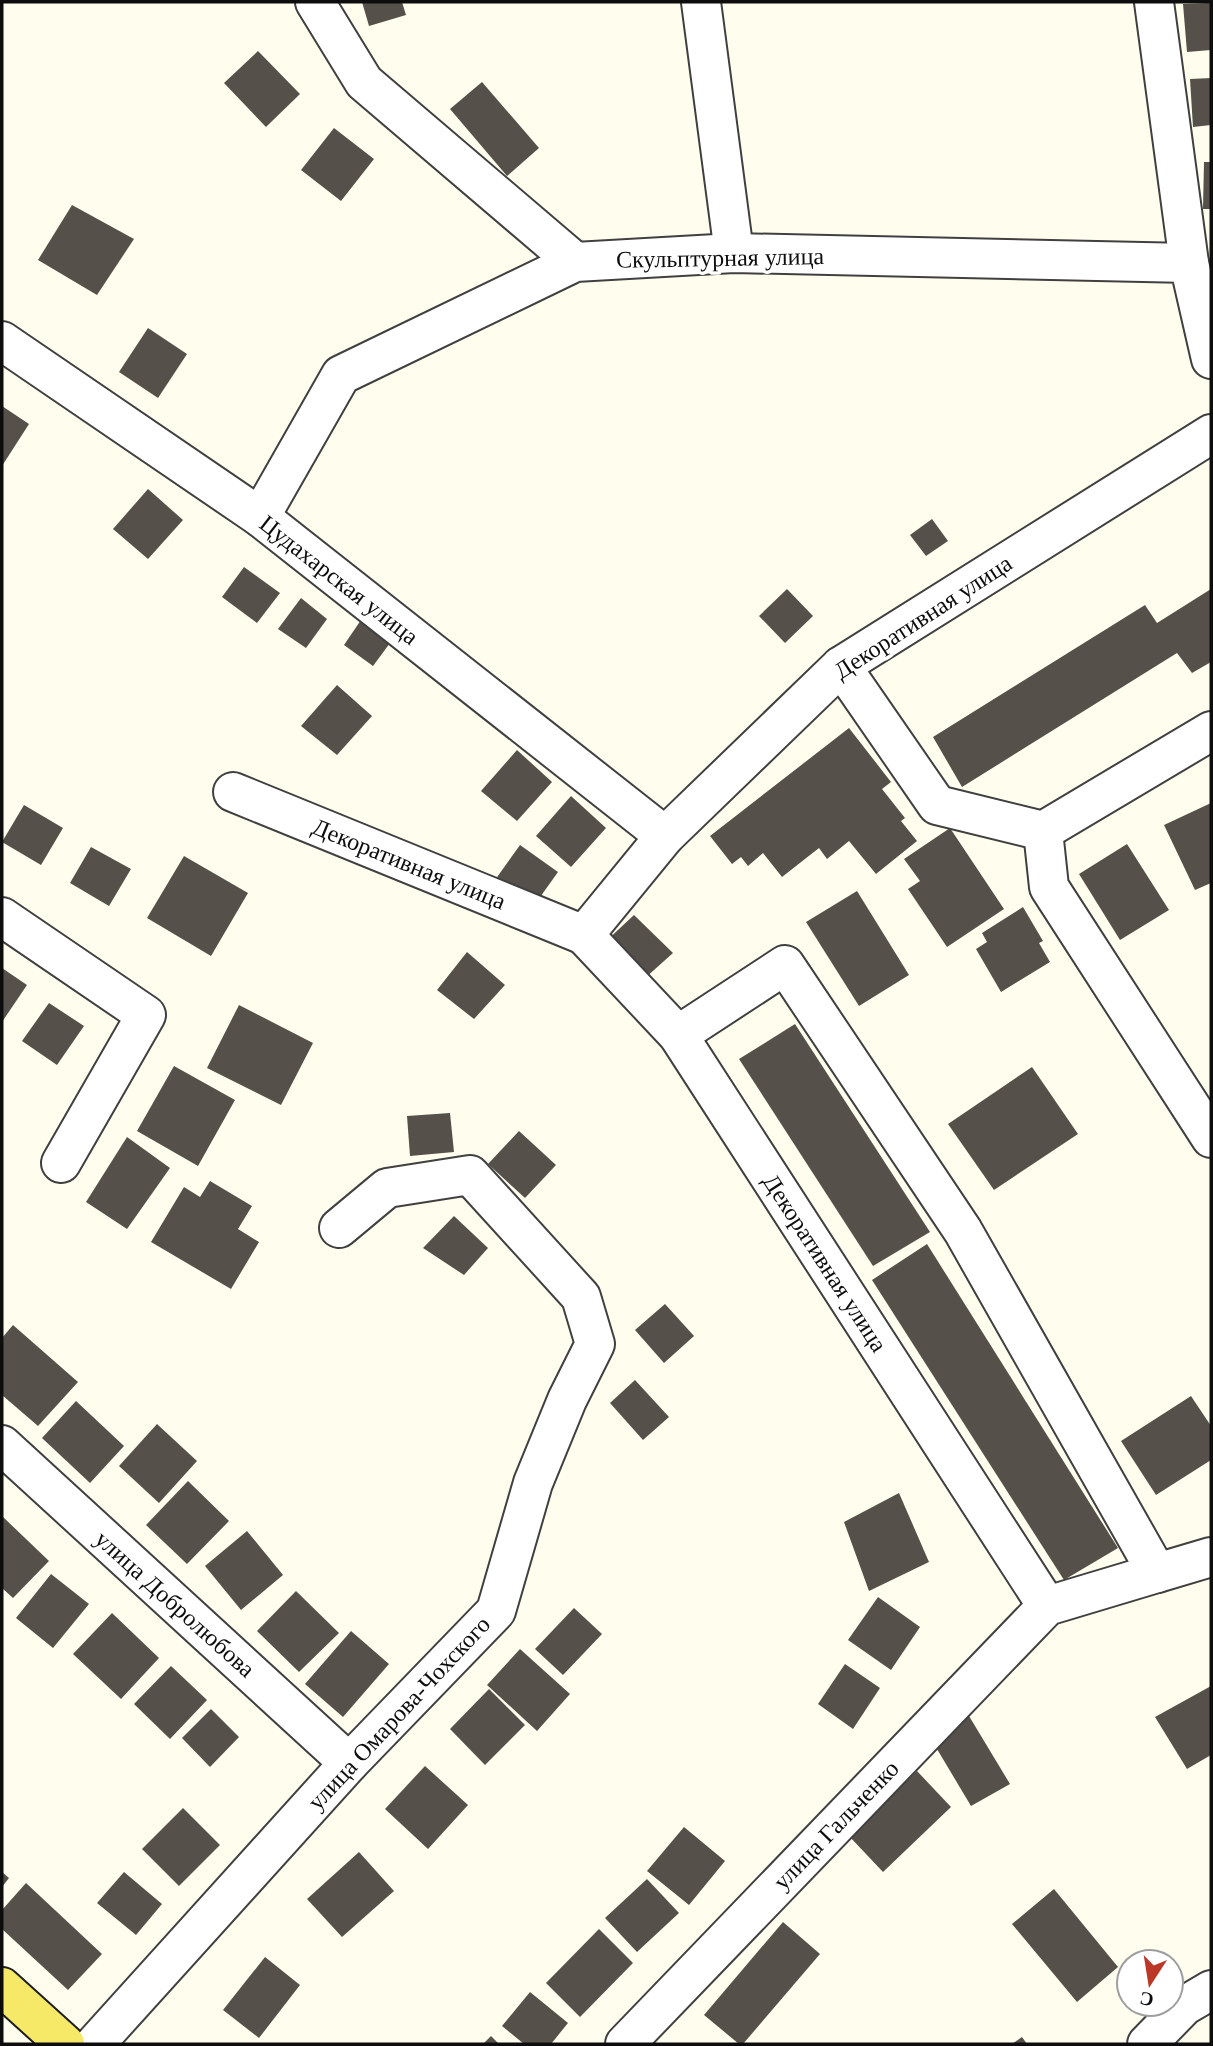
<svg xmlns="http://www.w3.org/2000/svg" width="1213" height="2046" viewBox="0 0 1213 2046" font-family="'Times New Roman',serif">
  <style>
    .building { fill: #56504a }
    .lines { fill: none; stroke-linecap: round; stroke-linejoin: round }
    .minor-casing { stroke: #404040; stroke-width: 42 }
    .major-casing { stroke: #1e1e1e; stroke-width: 42 }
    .minor { stroke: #fff; stroke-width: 38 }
    .major { stroke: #f6e967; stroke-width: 38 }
    .labels { text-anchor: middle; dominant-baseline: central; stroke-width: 7; stroke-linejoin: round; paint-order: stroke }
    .street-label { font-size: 24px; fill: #0d0d0d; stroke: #fff }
  </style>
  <rect width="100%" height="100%" fill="#fffeee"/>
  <!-- building -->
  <g class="building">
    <polygon points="362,2 402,2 406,15 369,26"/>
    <polygon points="1211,3 1211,50 1187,52 1183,4"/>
    <polygon points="258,51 300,94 266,127 224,83"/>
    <polygon points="1211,78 1211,125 1193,127 1190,79"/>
    <polygon points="482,82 539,148 507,176 450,109"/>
    <polygon points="334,128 374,159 341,201 301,170"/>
    <polygon points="1204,162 1211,162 1211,209 1203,209"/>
    <polygon points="72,205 134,239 97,295 38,260"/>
    <polygon points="148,328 187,354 158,398 119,372"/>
    <polygon points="2,406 29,424 2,466"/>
    <polygon points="148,489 183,520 148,559 113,529"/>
    <polygon points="932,519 948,541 926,556 910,535"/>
    <polygon points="244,567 280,593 257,623 222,597"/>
    <polygon points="787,589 813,616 785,643 759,616"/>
    <polygon points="1211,589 1211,662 1192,673 1177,653 962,787 933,737 1145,605 1157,623"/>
    <polygon points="301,598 327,619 306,648 278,629"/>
    <polygon points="363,617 393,639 373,666 344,645"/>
    <polygon points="337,685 372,716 337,755 301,726"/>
    <polygon points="849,728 891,782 882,789 905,818 901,821 917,841 876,874 849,841 827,859 819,848 782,877 763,853 748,866 741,857 732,864 710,836"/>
    <polygon points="517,750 552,782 517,821 481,791"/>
    <polygon points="571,796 606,828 571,867 536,836"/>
    <polygon points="1211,803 1211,883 1195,890 1164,825"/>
    <polygon points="24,805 63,828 41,865 2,842"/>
    <polygon points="950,828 1004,909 947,947 908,889 920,881 904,859"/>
    <polygon points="1127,844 1169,910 1120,940 1079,874"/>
    <polygon points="520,845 558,872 533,907 495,880"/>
    <polygon points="91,847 131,869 109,906 70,883"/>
    <polygon points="184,856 248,893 211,956 147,918"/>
    <polygon points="857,891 909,975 859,1006 806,922"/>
    <polygon points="1023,907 1043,941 1039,943 1050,962 1001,992 976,949 987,942 982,933"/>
    <polygon points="634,915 673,953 644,979 603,944"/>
    <polygon points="467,952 505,985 474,1019 437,990"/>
    <polygon points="2,968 27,985 2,1022"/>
    <polygon points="49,1003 84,1026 57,1065 22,1041"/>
    <polygon points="239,1005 313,1043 281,1105 207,1068"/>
    <polygon points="795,1024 930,1232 873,1266 739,1059"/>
    <polygon points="174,1066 235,1100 198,1166 137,1131"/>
    <polygon points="1032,1067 1078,1134 994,1190 948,1124"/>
    <polygon points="450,1113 454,1152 410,1156 407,1116"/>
    <polygon points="519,1131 556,1165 525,1198 488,1164"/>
    <polygon points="127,1137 170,1168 127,1229 86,1202"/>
    <polygon points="210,1181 252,1206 238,1229 259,1242 231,1289 151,1242 184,1187 200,1197"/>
    <polygon points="454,1216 488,1248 464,1275 423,1248"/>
    <polygon points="927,1244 1118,1548 1064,1580 872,1280"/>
    <polygon points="665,1304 694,1336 664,1363 635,1330"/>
    <polygon points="13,1325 78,1382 38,1426 2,1395 2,1338"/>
    <polygon points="635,1380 669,1417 643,1440 610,1403"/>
    <polygon points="1191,1396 1211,1426 1211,1460 1156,1495 1121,1441"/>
    <polygon points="76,1401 124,1446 90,1483 42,1438"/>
    <polygon points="157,1424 197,1461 159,1503 119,1466"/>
    <polygon points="188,1481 229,1521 187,1564 146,1525"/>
    <polygon points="899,1493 929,1562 869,1591 844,1522"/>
    <polygon points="2,1516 49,1561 13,1598 2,1588"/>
    <polygon points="247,1531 283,1575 241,1610 205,1566"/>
    <polygon points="51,1574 89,1604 53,1648 16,1618"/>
    <polygon points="296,1591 339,1633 299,1672 257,1631"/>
    <polygon points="878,1597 920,1627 891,1670 848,1640"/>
    <polygon points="574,1608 602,1634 563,1675 535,1649"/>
    <polygon points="112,1613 159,1658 121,1699 73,1654"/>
    <polygon points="351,1631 389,1664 343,1717 305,1684"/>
    <polygon points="520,1649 570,1694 537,1731 487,1685"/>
    <polygon points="845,1664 880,1688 853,1729 818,1704"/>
    <polygon points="171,1666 207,1700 170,1739 134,1704"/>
    <polygon points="1211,1686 1211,1755 1187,1769 1155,1717"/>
    <polygon points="489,1689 525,1725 485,1765 450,1729"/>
    <polygon points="211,1709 239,1737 210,1767 182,1738"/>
    <polygon points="969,1716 1010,1784 971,1806 931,1739"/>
    <polygon points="425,1766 468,1805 428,1849 385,1809"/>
    <polygon points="917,1771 951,1807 883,1872 849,1836"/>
    <polygon points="183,1808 220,1845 179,1886 142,1849"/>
    <polygon points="684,1827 725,1861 689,1905 647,1871"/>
    <polygon points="359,1852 394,1891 342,1937 307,1899"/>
    <polygon points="2,1872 9,1878 2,1887"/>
    <polygon points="124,1872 162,1904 136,1935 97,1903"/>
    <polygon points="647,1879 679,1913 637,1952 605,1918"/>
    <polygon points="26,1883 102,1954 68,1990 2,1929 2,1910"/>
    <polygon points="1054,1889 1118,1967 1077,2002 1012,1924"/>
    <polygon points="783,1922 820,1954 743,2044 739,2044 704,2015"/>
    <polygon points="599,1929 633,1963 580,2017 546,1983"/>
    <polygon points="265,1957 300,1985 259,2038 223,2010"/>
    <polygon points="530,1992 568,2023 551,2044 524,2044 502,2026"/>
    <polygon points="491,2036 499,2044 483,2044"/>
    <polygon points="1022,2037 1027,2044 1012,2044"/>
  </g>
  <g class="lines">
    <defs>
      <g id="minor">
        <polyline points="315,2 364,82 575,262"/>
        <polyline points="701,2 734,253"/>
        <polyline points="1154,2 1189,263"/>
        <polyline points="2,341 260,517 665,836"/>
        <polyline points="260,517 341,375 575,262 734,253 1189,263 1211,359"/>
        <polyline points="841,666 937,805 1043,831 1211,731"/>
        <polyline points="233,792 584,935"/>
        <polyline points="1043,831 1049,887 1211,1138"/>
        <polyline points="2,917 146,1015 61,1163"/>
        <polyline points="678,1035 785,965 963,1231 1157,1573 1211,1557"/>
        <polyline points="2,1445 349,1763"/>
        <polyline points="1047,1606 678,1035 584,935 665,836 841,666 1211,434"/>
        <polyline points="95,2044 349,1763 496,1611 533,1483 567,1400 595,1344 581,1297 470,1175 387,1188 339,1228"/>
        <polyline points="625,2044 1047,1606 1157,1573"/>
        <polyline points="1147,2044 1184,2006 1211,1990"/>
      </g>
      <polyline id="major" points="2,1987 65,2044"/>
    </defs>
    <!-- minor casing -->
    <use href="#minor" class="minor-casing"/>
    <!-- major casing -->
    <use href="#major" class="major-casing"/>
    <!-- minor -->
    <use href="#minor" class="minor"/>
    <!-- major -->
    <use href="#major" class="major"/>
  </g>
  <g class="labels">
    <!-- street labels -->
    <g class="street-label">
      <text transform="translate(720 258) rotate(-1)">Скульптурная улица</text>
      <text transform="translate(339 580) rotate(38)">Цудахарская улица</text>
      <text transform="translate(923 617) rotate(-33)">Декоративная улица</text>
      <text transform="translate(409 864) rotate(22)">Декоративная улица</text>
      <text transform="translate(825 1263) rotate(57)">Декоративная улица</text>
      <text transform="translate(175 1604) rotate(42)">улица Добролюбова</text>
      <text transform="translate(399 1713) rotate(-47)">улица Омарова-Чохского</text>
      <text transform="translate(836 1825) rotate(-46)">улица Гальченко</text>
    </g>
  </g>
  <!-- border -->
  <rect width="1213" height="2046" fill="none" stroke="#0d0d0d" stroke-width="7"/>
  <!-- north arrow -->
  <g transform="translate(1150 1983) rotate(192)"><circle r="33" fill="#ffffff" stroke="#9e9e9e" stroke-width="2"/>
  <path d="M0-5L12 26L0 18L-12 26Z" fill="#bb3828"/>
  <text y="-10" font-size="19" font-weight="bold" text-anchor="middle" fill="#0d0d0d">С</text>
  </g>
</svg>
